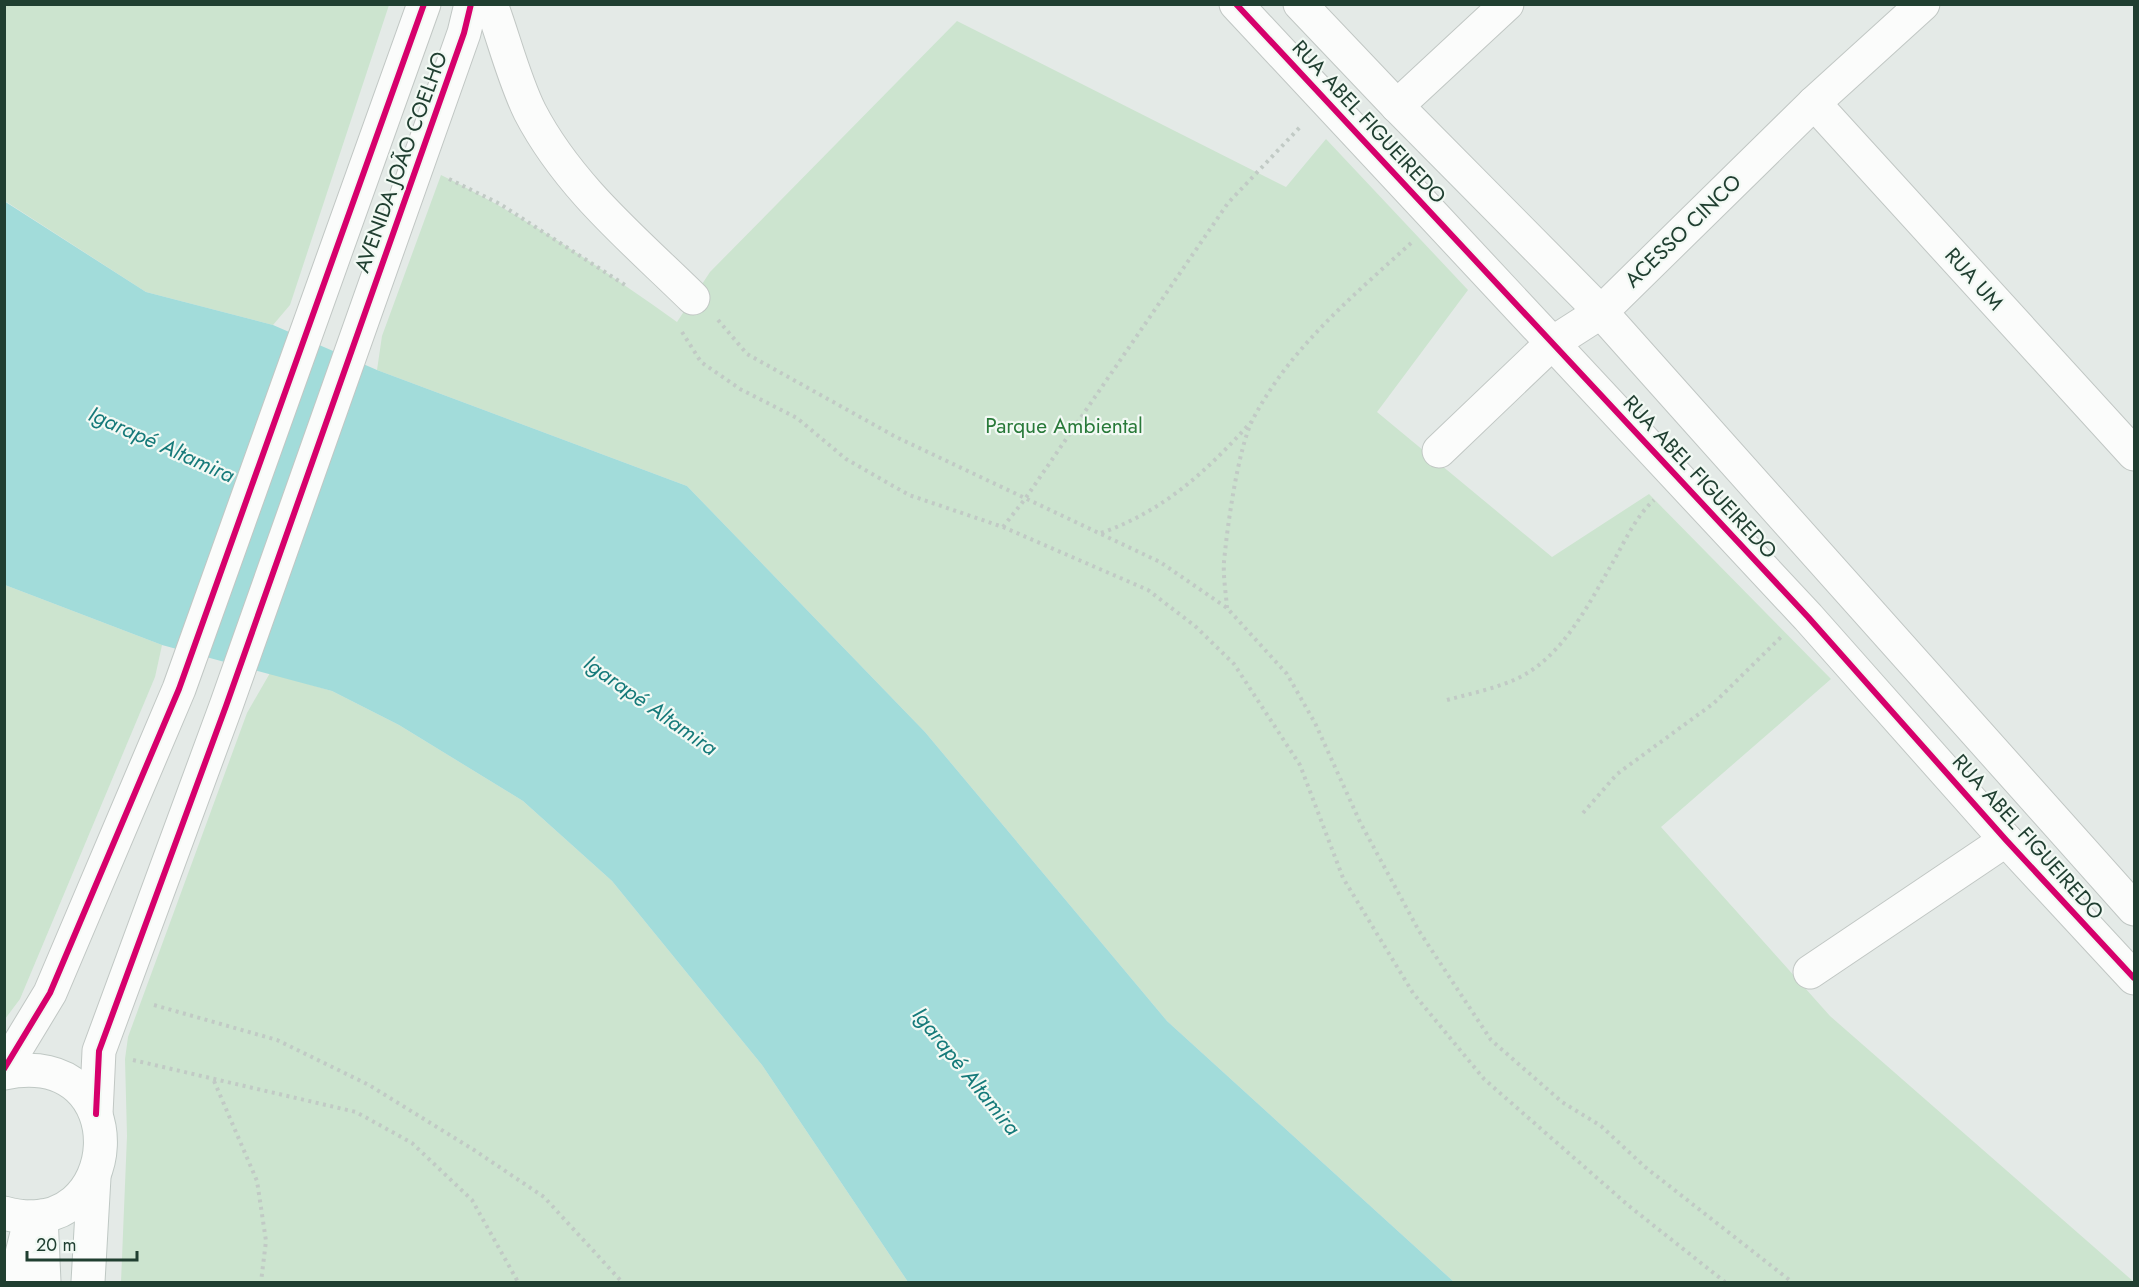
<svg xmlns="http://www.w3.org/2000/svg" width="2139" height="1287" viewBox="0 0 2139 1287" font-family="Jost,sans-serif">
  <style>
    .green { fill: #cce4cf }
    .water { fill: #a2dcda }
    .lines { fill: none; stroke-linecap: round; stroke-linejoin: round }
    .minor-casing { stroke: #c1c7c4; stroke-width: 35 }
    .tertiary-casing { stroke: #c1c7c4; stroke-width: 35 }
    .secondary-casing { stroke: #bfc8c4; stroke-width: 35 }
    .path { stroke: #c1cac5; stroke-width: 4; stroke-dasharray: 3 4.5; stroke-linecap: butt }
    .minor { stroke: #fbfcfb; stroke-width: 33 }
    .tertiary { stroke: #fbfcfb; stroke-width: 33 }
    .secondary { stroke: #fbfcfb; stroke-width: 33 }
    .cycleway-casing { stroke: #f2f9f4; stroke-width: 10 }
    .cycleway { stroke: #d6006c; stroke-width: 6 }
    .labels { text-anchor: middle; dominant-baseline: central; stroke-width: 4.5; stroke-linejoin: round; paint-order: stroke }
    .street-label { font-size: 21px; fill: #203f31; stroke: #f2f9f4 }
    .park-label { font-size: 21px; fill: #287939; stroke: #f2f9f4 }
    .water-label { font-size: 22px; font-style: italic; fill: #167a7a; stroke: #f2f9f4 }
  </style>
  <rect width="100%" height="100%" fill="#e4eae7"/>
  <!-- green -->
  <g class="green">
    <polygon points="4,5 389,5 290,305 273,325 146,292 5,201"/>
    <path d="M957 21 1286 187 1326 139 1468 290 1377 412 1552 557 1649 494 1831 679 1661 827 1830 1016 2134 1282H1454L1167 1021 925 732 687 486 377 370 382 336 441 175C525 216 601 268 677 322L710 272Z"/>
    <polygon points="5,585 162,645 155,677 20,999 5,1019"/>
    <polygon points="270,673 332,691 399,725 523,801 612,881 762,1065 908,1282 121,1282 127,1136 125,1059 128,1037 247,713"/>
  </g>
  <!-- water -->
  <polygon class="water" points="4,201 146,292 273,325 377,370 687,486 925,732 1167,1021 1454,1282 908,1282 762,1065 612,881 523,801 399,725 332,691 162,645 5,585"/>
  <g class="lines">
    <defs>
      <g id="minor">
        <path d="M491 4C504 39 514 80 530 112 569 187 634 240 693 298"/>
        <polyline points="1814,103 2134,454"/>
        <polyline points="1397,106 1507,4"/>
        <polyline points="1439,451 1551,344 1601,312 1814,103 1923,4"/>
        <polyline points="1810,972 2006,840"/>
        <polyline points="15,1282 31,1217"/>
      </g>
      <g id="tertiary">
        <polyline points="1236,4 1808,617 2006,840 2134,978"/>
        <polyline points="1300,4 1397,106 1601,312 2134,909"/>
        <polyline points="4,1069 50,993 179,689 424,4"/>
        <polyline points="96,1114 99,1051 226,706 464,33 471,4"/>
      </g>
      <g id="secondary">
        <path d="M4 1073C139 1045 126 1247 4 1213"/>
        <polyline points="41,1216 44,1282"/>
        <polyline points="88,1282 94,1177"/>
      </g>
    </defs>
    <!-- minor casing -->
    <use href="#minor" class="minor-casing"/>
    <!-- tertiary casing -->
    <use href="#tertiary" class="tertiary-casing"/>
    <!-- secondary casing -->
    <use href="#secondary" class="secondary-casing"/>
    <!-- path -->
    <g class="path">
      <polyline points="449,179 500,204 625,285"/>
      <polyline points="718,320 747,354 896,437 1160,562 1227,608 1287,674 1315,723 1360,822 1419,931 1491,1040 1562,1102 1601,1126 1645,1167 1792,1282"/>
      <polyline points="682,332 701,362 740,389 797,418 846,459 909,495 1003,527 1148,590 1195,626 1234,664 1300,765 1343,878 1413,993 1484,1079 1629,1206 1725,1282"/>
      <polyline points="1003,527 1025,499 1228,203 1302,125"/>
      <path d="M1101 533C1164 511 1207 471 1251 422"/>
      <path d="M1227 608C1226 593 1223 577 1224 562 1227 528 1238 448 1253 419 1290 348 1353 296 1411 243"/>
      <path d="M1447 700C1469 694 1493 689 1514 680 1562 659 1588 605 1613 562 1625 541 1636 516 1654 500"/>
      <polyline points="1583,813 1617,774 1714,703 1781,637"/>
      <polyline points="154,1005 277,1040 369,1085 474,1150 544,1197 622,1282"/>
      <polyline points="133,1060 356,1112 412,1143 472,1200 518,1282"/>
      <polyline points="214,1081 257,1181 266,1241 261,1282"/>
    </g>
    <!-- minor -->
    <use href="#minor" class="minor"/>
    <!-- tertiary -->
    <use href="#tertiary" class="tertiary"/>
    <!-- secondary -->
    <use href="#secondary" class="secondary"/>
    <defs>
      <g id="cycleway">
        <polyline points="1236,4 1808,617 2006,840 2134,978"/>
        <polyline points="4,1069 50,993 179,689 424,4"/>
        <polyline points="96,1114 99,1051 226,706 464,33 471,4"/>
      </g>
    </defs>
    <!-- cycleway casing -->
    <use href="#cycleway" class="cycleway-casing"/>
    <!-- cycleway -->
    <use href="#cycleway" class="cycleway"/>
  </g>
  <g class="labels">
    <!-- street labels -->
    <g class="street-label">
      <text transform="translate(1369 122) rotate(47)">RUA ABEL FIGUEIREDO</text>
      <text transform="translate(401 162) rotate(-70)">AVENIDA JOÃO COELHO</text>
      <text transform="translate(1683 231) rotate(-44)">ACESSO CINCO</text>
      <text transform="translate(1974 279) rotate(48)">RUA UM</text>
      <text transform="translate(1700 477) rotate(47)">RUA ABEL FIGUEIREDO</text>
      <text transform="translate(2028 837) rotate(48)">RUA ABEL FIGUEIREDO</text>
    </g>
    <!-- park labels -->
    <g class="park-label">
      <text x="1064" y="426">Parque Ambiental</text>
    </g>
    <!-- water labels -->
    <g class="water-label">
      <text transform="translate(162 444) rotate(24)">Igarapé Altamira</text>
      <text transform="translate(651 705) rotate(35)">Igarapé Altamira</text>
      <text transform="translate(967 1071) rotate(51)">Igarapé Altamira</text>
    </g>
  </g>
  <!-- border -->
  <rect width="2139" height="1287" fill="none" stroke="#203f31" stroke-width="12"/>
  <!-- scale -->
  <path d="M27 1251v9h110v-9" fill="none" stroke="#203f31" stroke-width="3"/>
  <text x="36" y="1251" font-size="18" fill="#203f31" stroke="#f2f9f4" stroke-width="4.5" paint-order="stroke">20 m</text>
</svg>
